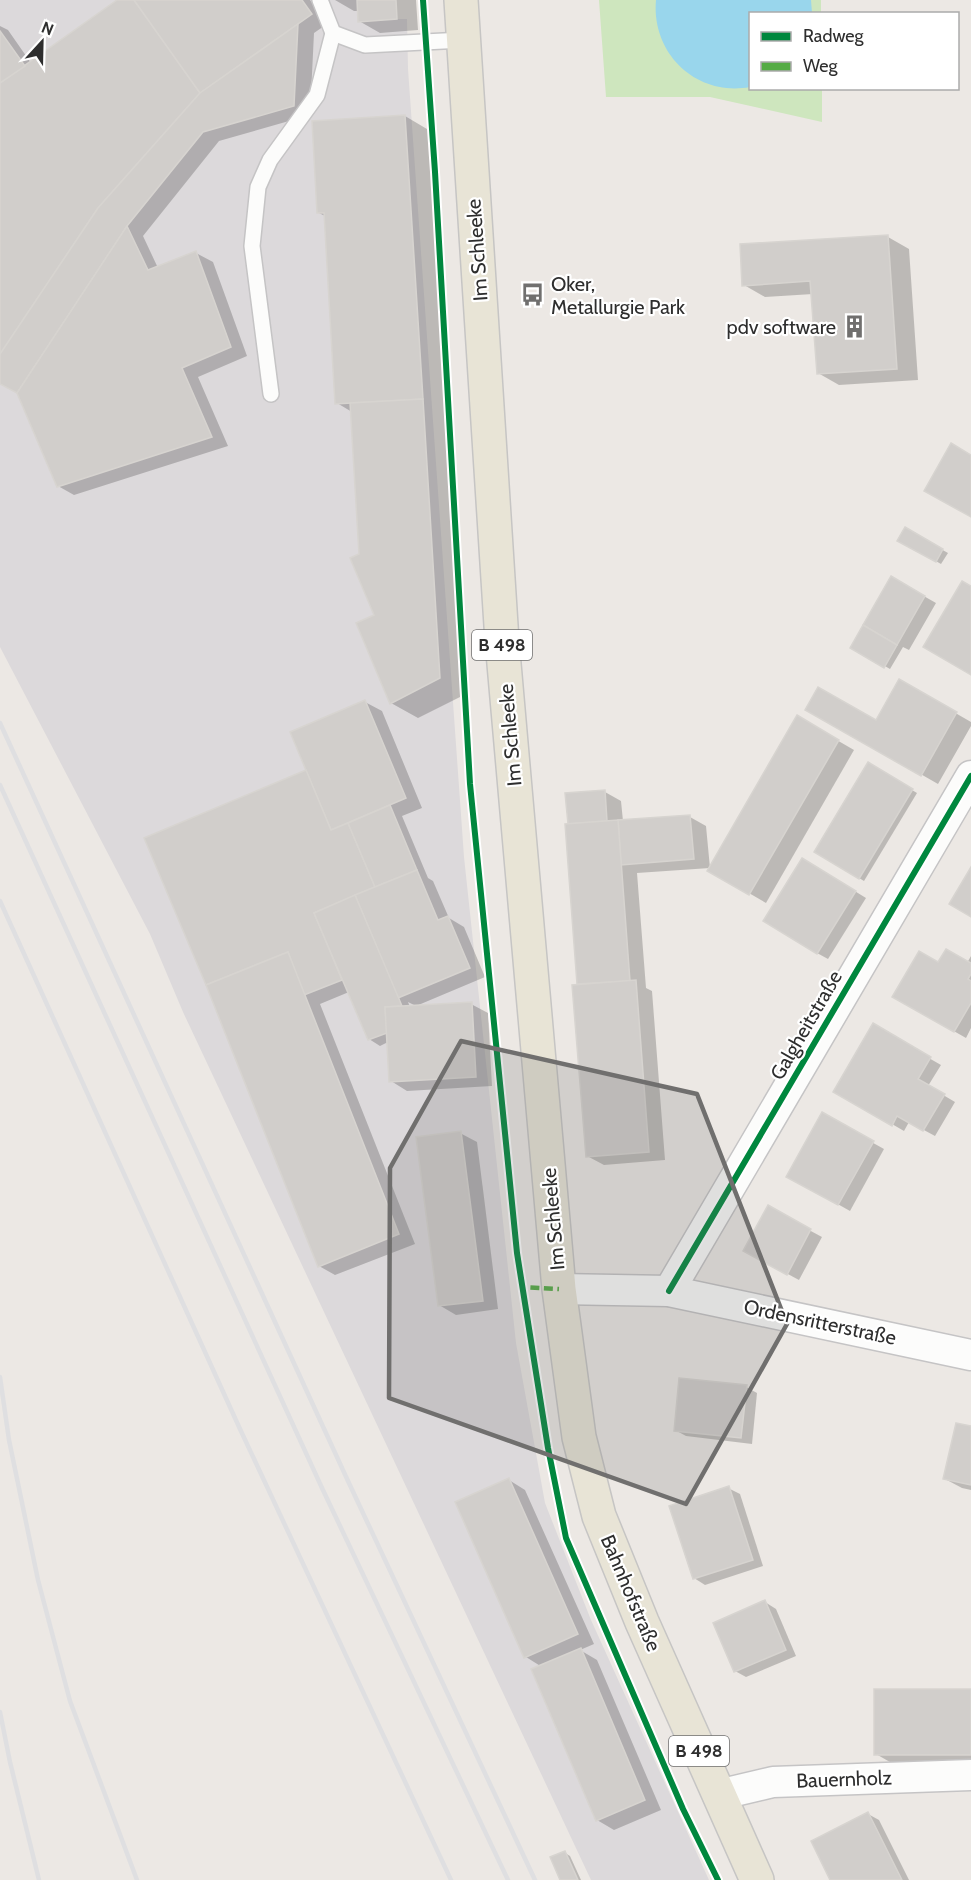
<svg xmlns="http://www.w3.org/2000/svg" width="971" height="1880" viewBox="0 0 971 1880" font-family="Cabin,sans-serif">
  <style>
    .industrial { fill: #dcd9db }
    .green { fill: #cee6be }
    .water { fill: #99d6ec }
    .shadow { fill: #0003 }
    .building { fill: #d1cecb; stroke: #d7d4d0; stroke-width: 1.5 }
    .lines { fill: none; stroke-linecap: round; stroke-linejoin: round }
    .lane-casing { stroke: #c5c4c5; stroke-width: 18 }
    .street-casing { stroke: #c5c4c5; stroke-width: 33 }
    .primary-casing { stroke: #c6c5c4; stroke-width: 36 }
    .lane { stroke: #fcfcfb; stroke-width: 15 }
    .street { stroke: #fcfcfb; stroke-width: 30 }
    .primary { stroke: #e8e4d6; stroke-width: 33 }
    .rail { stroke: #dfdfe1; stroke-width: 4.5 }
    .quiet { stroke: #54ab44; stroke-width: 4.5; stroke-dasharray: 9 4.5; stroke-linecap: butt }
    .cycleway-casing { stroke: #fff; stroke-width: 10 }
    .cycleway { stroke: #00873e; stroke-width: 6 }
    .marked { fill: #706f6e; fill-opacity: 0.2; stroke: #706f6e; stroke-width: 4.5; stroke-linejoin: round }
    .labels { text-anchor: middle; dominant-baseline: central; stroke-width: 4.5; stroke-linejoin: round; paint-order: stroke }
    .shield { fill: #fff; stroke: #6d6d6d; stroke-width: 1.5 }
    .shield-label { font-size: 18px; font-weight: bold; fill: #2e2e2e }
    .street-label { font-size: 20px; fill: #2e2e2e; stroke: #fff }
    .poi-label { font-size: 20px; fill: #2e2e2e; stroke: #fff; text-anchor: start }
  </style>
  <rect width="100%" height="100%" fill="#ece8e4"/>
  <!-- industrial -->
  <polygon class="industrial" points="0,0 396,0 397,19 407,19 408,69 464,857 516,1343 545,1503 591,1620 709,1880 591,1880 183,1012 150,934 0,647"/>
  <!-- green -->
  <polygon class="green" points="599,0 821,0 821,13 750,14 750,88 822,89 822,122 710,97 606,97"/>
  <!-- water -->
  <path class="water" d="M656 0H811L812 13 750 14V87C697 97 651 54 656 0Z"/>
  <!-- shadow -->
  <g class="shadow">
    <polygon points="119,0 310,0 327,24 314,33 310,115 219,141 143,236 158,268 196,253 213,262 247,356 198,377 228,446 74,495 58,486 19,393 0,383 0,26 8,30 31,63"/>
    <polygon points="335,0 416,0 418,30 380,33 359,21 359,11 354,11"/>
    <polygon points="405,116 432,132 466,694 418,718 391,703 376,616 361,555 352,412 337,403 325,216 319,213"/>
    <polygon points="888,237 909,249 918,380 839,385 818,373 813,294 765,297 744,285"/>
    <polygon points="905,529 948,553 941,564 899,540"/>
    <polygon points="892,578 936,603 909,650 903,647 890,669 852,647"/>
    <polygon points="900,681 971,722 971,726 938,784 807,709 876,722"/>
    <polygon points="365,702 382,711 422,808 402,816 428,878 433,881 449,918 464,927 485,977 416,1006 408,1002 410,1007 471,1004 488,1013 492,1086 407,1091 391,1081 388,1042 380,1046 369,1039 349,992 320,1004 415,1244 335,1275 319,1266 207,984 308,771"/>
    <polygon points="797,717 854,750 766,903 709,870"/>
    <polygon points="868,764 917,793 864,881 816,852"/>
    <polygon points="605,792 621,801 623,821 690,817 706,826 710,868 637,873 646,988 652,991 665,1160 604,1165 587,1156 579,986 567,826"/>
    <polygon points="814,866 866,898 828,959 817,953"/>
    <polygon points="971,956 971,1028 966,1038 894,997 938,964 967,963"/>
    <polygon points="873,1026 941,1065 928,1086 955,1102 935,1136 909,1122 904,1131 835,1091"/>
    <polygon points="823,1115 884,1149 850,1211 788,1176"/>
    <polygon points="460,1133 477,1142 498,1309 456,1315 439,1305"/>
    <polygon points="768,1208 822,1237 799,1280 745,1251"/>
    <polygon points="746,1387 757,1393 752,1444 686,1436 675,1430"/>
    <polygon points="971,1428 971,1490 962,1488 945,1479"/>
    <polygon points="509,1480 525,1490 594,1644 580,1650 597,1660 661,1810 614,1830 597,1820 542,1667 526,1657"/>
    <polygon points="728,1488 740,1494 763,1566 705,1585 694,1578"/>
    <polygon points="765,1602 776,1609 796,1656 746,1677 735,1671"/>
    <polygon points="971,1691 971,1770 902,1769 876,1754"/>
    <polygon points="868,1814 879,1820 909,1880 832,1880"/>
    <polygon points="565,1853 570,1856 581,1880 562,1880"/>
  </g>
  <!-- building -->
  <g class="building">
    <polygon points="117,0 134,0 200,93 98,208 0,354 0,83"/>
    <polygon points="134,0 302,0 312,14 200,93"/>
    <polygon points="357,0 396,0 397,19 358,22"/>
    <polygon points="298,24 294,106 203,132 127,226 17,393 0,384 0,354 98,208 200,93"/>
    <polygon points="0,31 25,66 0,83"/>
    <polygon points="405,115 423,399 335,404 324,213 317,213 312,121"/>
    <polygon points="127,226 148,270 196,251 231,347 182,368 212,437 57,487 17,393"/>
    <polygon points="888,235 897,369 817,374 810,281 742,286 740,244"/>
    <polygon points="423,399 440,678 390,704 356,623 374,615 350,558 359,554 350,403"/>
    <polygon points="951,443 971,455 971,517 924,491"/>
    <polygon points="905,527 943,549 936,562 897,541"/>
    <polygon points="891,576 925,596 897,645 863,625"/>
    <polygon points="962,581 971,586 971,675 923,647"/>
    <polygon points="863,625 897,645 884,668 850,648"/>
    <polygon points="899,679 957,712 921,776 805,710 818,687 876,720"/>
    <polygon points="365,700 406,798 331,830 290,732"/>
    <polygon points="797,715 839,740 749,895 707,871"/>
    <polygon points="868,762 913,789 859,879 814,852"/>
    <polygon points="306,770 331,830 348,823 375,887 314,913 342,980 304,995 288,952 206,985 144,838"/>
    <polygon points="605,790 607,821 568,824 565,793"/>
    <polygon points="390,805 417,870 375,887 348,823"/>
    <polygon points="690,815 694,859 621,865 618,820"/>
    <polygon points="618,820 630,981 577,984 565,824"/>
    <polygon points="802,858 856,891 817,954 763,921"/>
    <polygon points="971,867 971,917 949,904"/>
    <polygon points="417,870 438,920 448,916 470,968 398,998 355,895"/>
    <polygon points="355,895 402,1006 385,1007 387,1033 368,1040 314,913"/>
    <polygon points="946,949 971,963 971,974 968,979 971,981 971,1003 954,1032 892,997 919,951 938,962"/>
    <polygon points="288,952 399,1234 318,1267 206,985"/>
    <polygon points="636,980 649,1152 586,1157 572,985"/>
    <polygon points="472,1002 476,1077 389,1082 385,1007"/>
    <polygon points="873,1023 931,1057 918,1079 945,1094 923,1131 897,1116 892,1126 833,1092"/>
    <polygon points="822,1112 874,1141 838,1205 786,1177"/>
    <polygon points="461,1131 483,1301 438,1306 416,1137"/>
    <polygon points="768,1205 811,1229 787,1275 743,1251"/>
    <polygon points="679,1378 747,1385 741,1438 674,1431"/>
    <polygon points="956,1423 971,1426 971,1485 943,1479"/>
    <polygon points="509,1478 578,1634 524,1658 455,1502"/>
    <polygon points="729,1486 753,1560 693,1579 669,1506"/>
    <polygon points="765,1600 786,1650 734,1672 713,1623"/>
    <polygon points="581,1648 645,1800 596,1821 531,1669"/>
    <rect x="874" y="1689" width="97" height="66"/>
    <polygon points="868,1812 902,1880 830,1880 811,1841"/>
    <polygon points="565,1851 578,1880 560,1880 550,1857"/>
  </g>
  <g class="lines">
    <defs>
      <g id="lane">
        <polyline points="320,0 333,33 365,45 463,40"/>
        <polyline points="271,394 252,246 258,187 270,160 317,95 333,33"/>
      </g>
      <g id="street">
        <polyline points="559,1289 669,1291 971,1355"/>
        <polyline points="669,1291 971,776"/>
        <polyline points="718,1795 773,1782 971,1775"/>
      </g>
      <polyline id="primary" points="461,0 502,641 559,1289 579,1437 599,1516 642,1622 757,1880"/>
    </defs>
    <!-- lane casing -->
    <use href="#lane" class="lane-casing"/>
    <!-- street casing -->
    <use href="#street" class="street-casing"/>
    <!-- primary casing -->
    <use href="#primary" class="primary-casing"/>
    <!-- lane -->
    <use href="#lane" class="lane"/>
    <!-- street -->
    <use href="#street" class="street"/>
    <!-- primary -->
    <use href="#primary" class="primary"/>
    <!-- rail -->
    <g class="rail">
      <polyline points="0,723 348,1481 535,1880"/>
      <polyline points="0,785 322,1488 508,1880"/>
      <polyline points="0,901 240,1429 451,1880"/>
      <polyline points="0,1377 9,1440 38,1580 70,1701 137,1880"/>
      <polyline points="0,1712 10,1762 39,1880"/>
    </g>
    <!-- quiet -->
    <polyline class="quiet" points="521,1282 522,1287 559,1289"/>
    <defs>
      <g id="cycleway">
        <polyline points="423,0 435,172 470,784 517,1253 548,1448 566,1538 683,1809 718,1880"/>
        <polyline points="669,1291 971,776"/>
      </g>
    </defs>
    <!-- cycleway casing -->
    <use href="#cycleway" class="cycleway-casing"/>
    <!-- cycleway -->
    <use href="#cycleway" class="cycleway"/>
  </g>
  <!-- marked area -->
  <path class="marked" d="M461 1041 697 1094 787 1324 686 1504 389 1398 390 1168Z"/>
  <!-- icons -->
  <defs>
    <symbol id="bus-bare" viewBox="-9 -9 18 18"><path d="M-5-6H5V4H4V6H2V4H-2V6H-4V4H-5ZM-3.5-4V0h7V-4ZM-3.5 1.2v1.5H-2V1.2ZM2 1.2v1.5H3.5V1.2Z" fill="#706f6e" stroke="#fff" stroke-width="2.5" paint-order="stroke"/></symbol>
    <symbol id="building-bare" viewBox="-9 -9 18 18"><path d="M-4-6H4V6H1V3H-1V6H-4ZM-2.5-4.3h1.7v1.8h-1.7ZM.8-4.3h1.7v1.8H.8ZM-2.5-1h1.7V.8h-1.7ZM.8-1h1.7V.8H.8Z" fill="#706f6e" stroke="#fff" stroke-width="2.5" paint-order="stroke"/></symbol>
  </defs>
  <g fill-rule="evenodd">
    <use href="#bus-bare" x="516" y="278" width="33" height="33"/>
    <use href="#building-bare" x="838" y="310" width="33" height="33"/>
  </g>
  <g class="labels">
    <!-- shield labels -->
    <g class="shield">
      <rect x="472" y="630" width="60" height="30" rx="4.5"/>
      <rect x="669" y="1736" width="60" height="30" rx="4.5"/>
    </g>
    <g class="shield-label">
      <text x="502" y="645">B 498</text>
      <text x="699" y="1751">B 498</text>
    </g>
    <!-- street labels -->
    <g class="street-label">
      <text transform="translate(477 250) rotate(-94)">Im Schleeke</text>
      <text transform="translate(510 735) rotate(-95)">Im Schleeke</text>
      <text transform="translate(806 1025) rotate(-60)">Galgheitstraße</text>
      <text transform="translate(553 1219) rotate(-95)">Im Schleeke</text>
      <text transform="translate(820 1322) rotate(12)">Ordensritterstraße</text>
      <text transform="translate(631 1593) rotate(67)">Bahnhofstraße</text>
      <text transform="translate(844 1779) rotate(-2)">Bauernholz</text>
    </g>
    <!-- poi labels -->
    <g class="poi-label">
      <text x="551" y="284">Oker,<tspan x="551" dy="23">Metallurgie Park</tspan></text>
      <text x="836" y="327" text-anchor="end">pdv software</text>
    </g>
  </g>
  <!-- legend -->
  <rect x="749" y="12" width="210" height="78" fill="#ffffff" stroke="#ababab" stroke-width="1.5"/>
  <rect x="761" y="32" width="30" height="9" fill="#00873e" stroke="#ababab" stroke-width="1.5"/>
  <text x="803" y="42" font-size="18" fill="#2e2e2e">Radweg</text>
  <rect x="761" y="62" width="30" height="9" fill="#54ab44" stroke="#ababab" stroke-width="1.5"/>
  <text x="803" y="72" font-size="18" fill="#2e2e2e">Weg</text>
  <!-- north arrow -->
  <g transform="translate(42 42) rotate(22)" stroke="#ffffff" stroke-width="4.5" paint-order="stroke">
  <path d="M0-4.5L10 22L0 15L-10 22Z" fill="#2e2e2e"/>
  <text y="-9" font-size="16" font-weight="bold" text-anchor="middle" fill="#2e2e2e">N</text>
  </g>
</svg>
